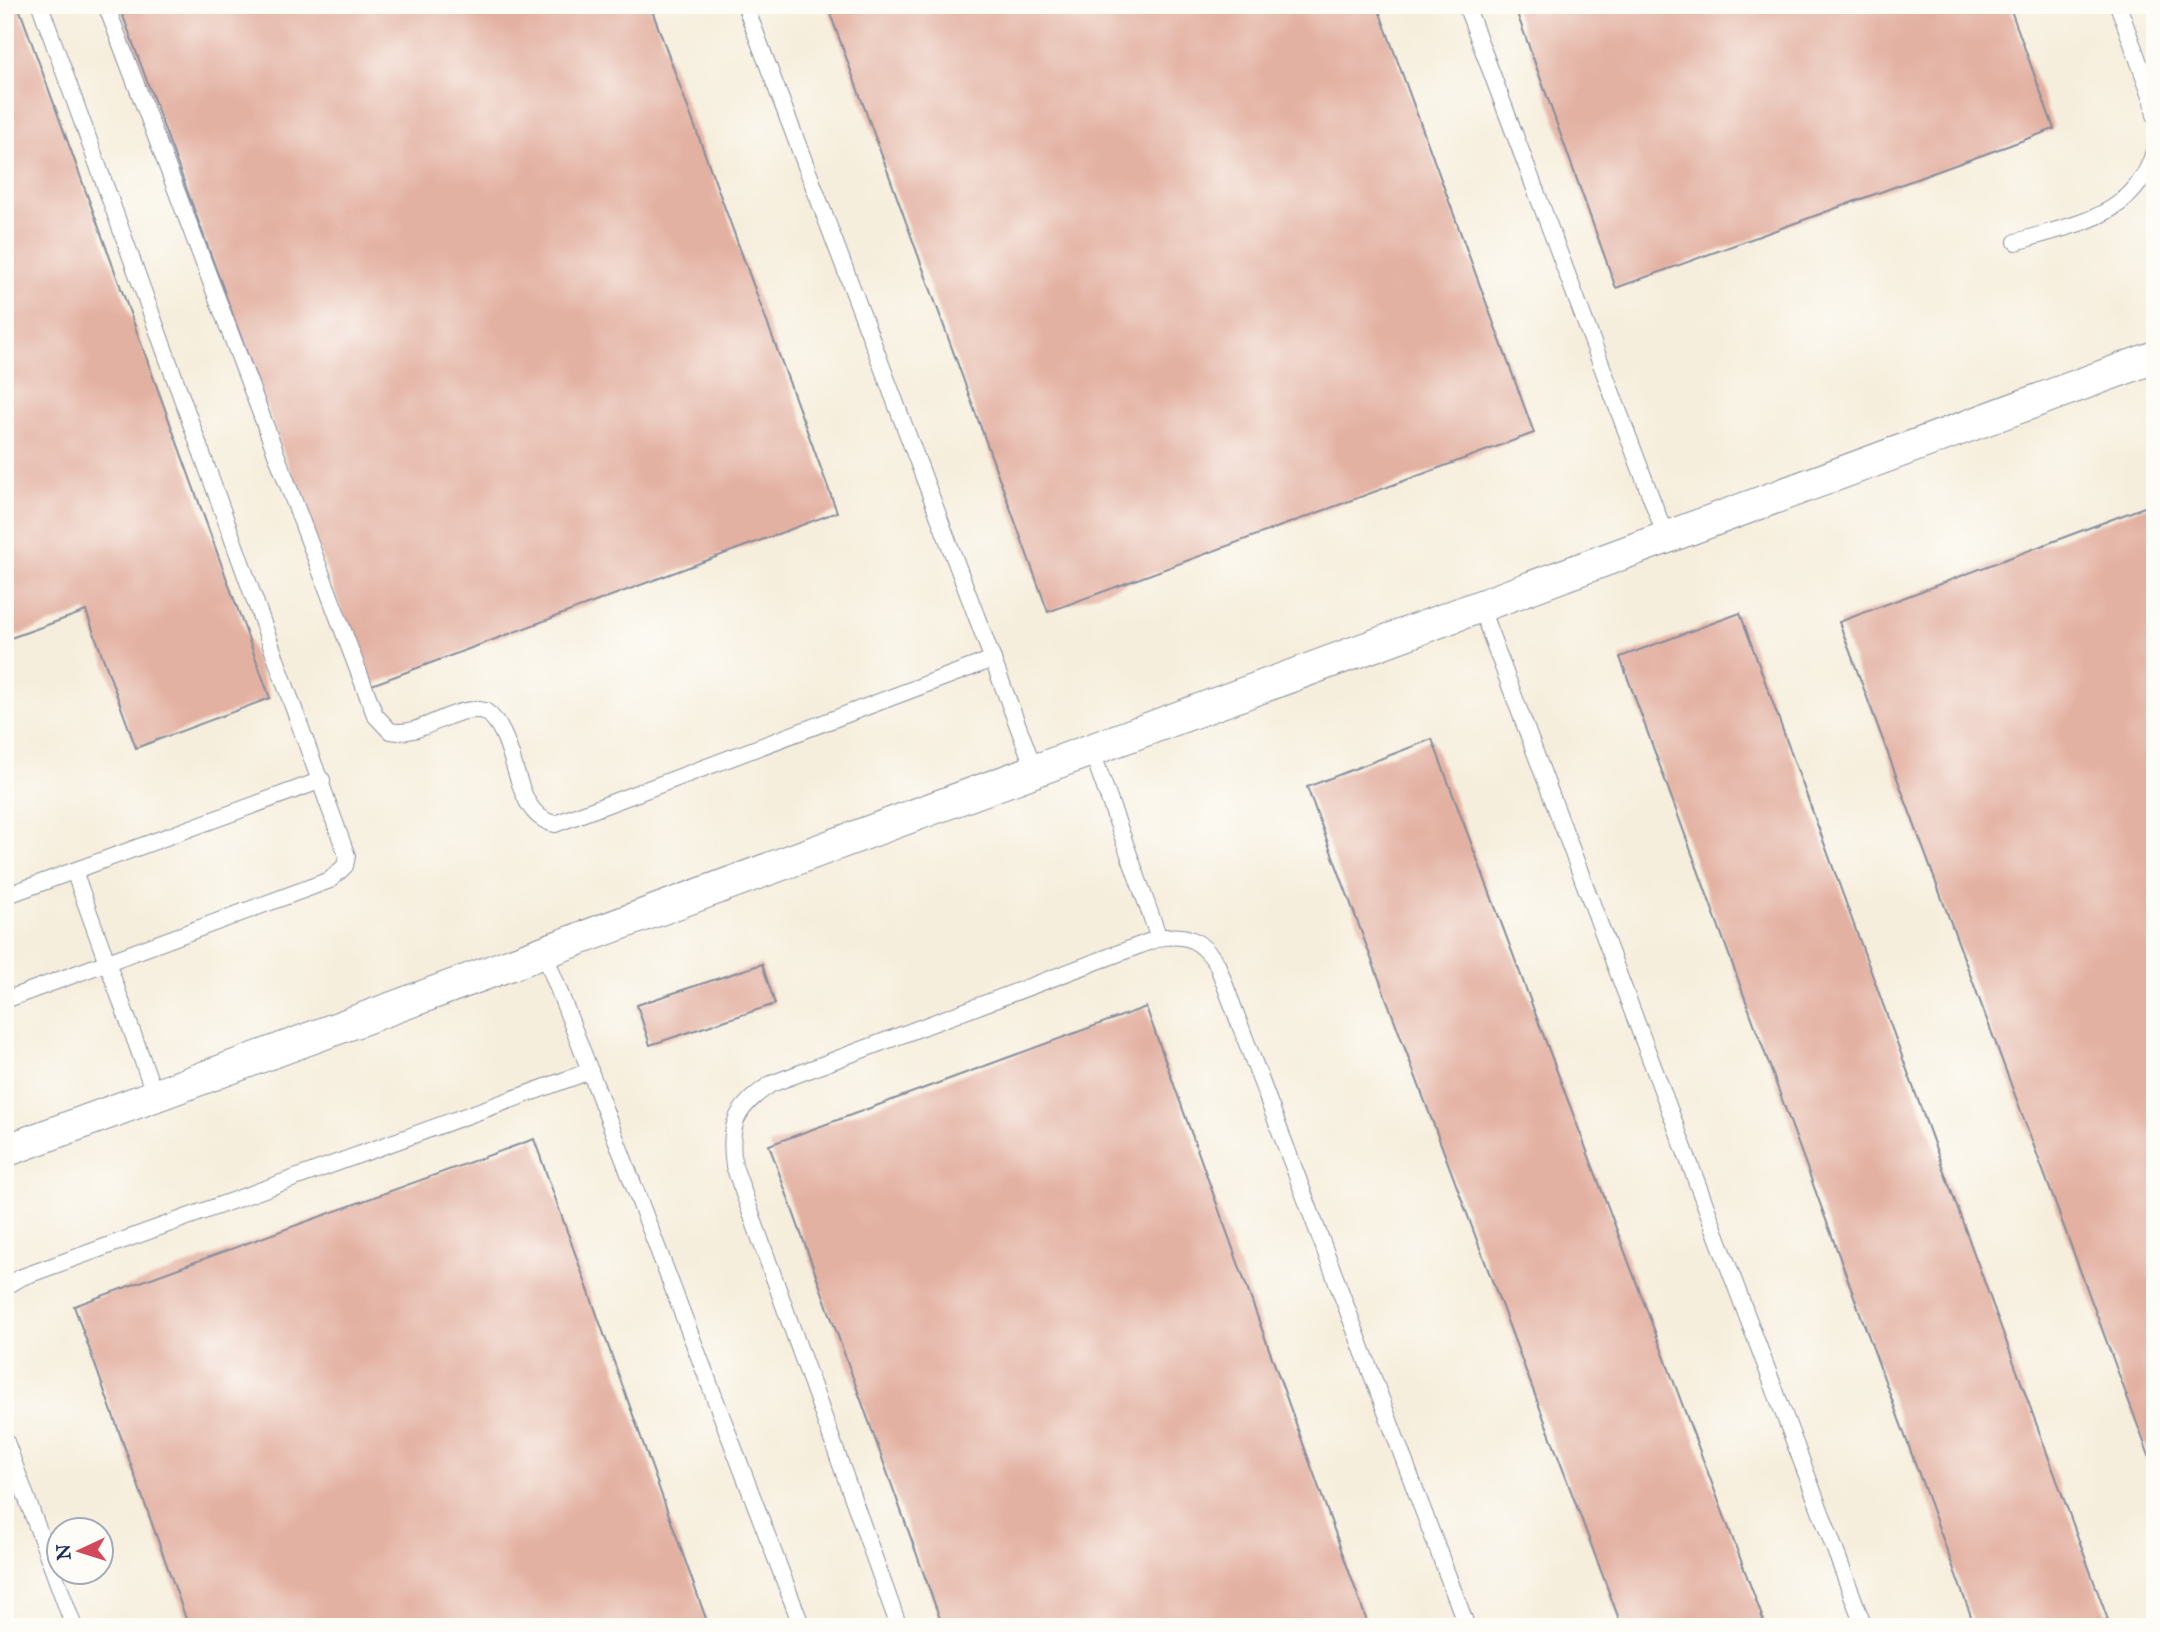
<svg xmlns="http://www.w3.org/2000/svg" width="2160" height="1632" viewBox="0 0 2160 1632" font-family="'IM FELL Great Primer',serif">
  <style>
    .building { fill: #e3b1a2 }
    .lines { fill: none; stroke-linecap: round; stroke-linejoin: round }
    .service-casing { stroke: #888e9d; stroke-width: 18 }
    .minor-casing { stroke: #888e9d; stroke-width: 34 }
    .service { stroke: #fff; stroke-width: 16 }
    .minor { stroke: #fff; stroke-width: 32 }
  </style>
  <rect width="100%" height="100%" fill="#fdfcf7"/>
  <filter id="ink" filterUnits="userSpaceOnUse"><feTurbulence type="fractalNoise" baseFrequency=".0143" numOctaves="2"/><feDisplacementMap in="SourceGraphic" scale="14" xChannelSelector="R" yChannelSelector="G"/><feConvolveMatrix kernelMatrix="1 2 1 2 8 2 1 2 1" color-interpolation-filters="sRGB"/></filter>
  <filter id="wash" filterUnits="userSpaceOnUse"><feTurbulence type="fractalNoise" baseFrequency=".00686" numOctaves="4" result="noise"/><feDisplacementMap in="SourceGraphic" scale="28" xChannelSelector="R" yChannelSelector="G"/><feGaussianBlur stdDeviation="1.57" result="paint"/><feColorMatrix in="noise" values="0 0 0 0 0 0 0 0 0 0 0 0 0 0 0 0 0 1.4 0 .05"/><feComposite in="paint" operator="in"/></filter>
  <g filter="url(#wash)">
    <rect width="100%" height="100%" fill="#f6eedc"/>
    <g id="blocks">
      <!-- building -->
      <g class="building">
        <polygon points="5,5 18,5 270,698 136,748 86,611 5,640"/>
        <polygon points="119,5 650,5 837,512 369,686"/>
        <polygon points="827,5 1377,5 1534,433 1048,612"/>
        <polygon points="1514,5 2009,5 2054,129 1616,288"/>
        <polygon points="2155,503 2155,1469 2154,1469 1839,622"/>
        <polygon points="1740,613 2108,1620 2090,1627 1975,1627 1620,657"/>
        <polygon points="1432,739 1766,1627 1622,1627 1307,787"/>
        <polygon points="762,964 775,1004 650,1045 637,1005"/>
        <polygon points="1146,1007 1369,1627 943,1627 769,1145"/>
        <polygon points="534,1139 709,1627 189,1627 74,1306"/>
      </g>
    </g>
  </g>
  <g filter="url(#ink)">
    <use href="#blocks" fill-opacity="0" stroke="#888e9d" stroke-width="2"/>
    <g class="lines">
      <defs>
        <g id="service">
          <path d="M106 5 375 715 390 731C423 738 451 704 485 711 521 735 509 814 555 824L993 659"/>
          <polyline points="745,5 1035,771"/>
          <polyline points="1466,5 1666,537"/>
          <polyline points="2118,5 2153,101 2155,115"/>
          <path d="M2016 242C2076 223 2137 218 2155 148"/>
          <polyline points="1480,606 1864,1627"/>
          <polyline points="1091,749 1159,938"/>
          <polyline points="74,871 155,1095"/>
          <polyline points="5,896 322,780"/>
          <polyline points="544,952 590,1071"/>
          <polyline points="5,1000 330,880 345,866 347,856 40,5"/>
          <polyline points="5,1287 22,1277 590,1071 802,1627"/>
          <polyline points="5,1439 74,1627"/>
          <path d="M899 1627 734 1166C728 1124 736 1107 771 1084L1159 938C1187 933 1201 940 1217 964L1467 1627"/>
        </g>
        <polyline id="minor" points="5,1151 2155,357"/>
      </defs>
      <!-- service casing -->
      <use href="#service" class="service-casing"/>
      <!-- minor casing -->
      <use href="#minor" class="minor-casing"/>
      <!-- service -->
      <use href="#service" class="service"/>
      <!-- minor -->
      <use href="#minor" class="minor"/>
    </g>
  </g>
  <!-- margin -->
  <rect width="2160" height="1632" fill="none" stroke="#fdfcf7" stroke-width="28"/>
  <!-- north arrow -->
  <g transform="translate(80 1551) rotate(266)"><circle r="33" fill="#fdfcf7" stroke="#a3aaba" stroke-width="2"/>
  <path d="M0-5L12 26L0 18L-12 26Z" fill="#d1495b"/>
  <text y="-10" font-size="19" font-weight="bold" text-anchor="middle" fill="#1b2f5e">N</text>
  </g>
</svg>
